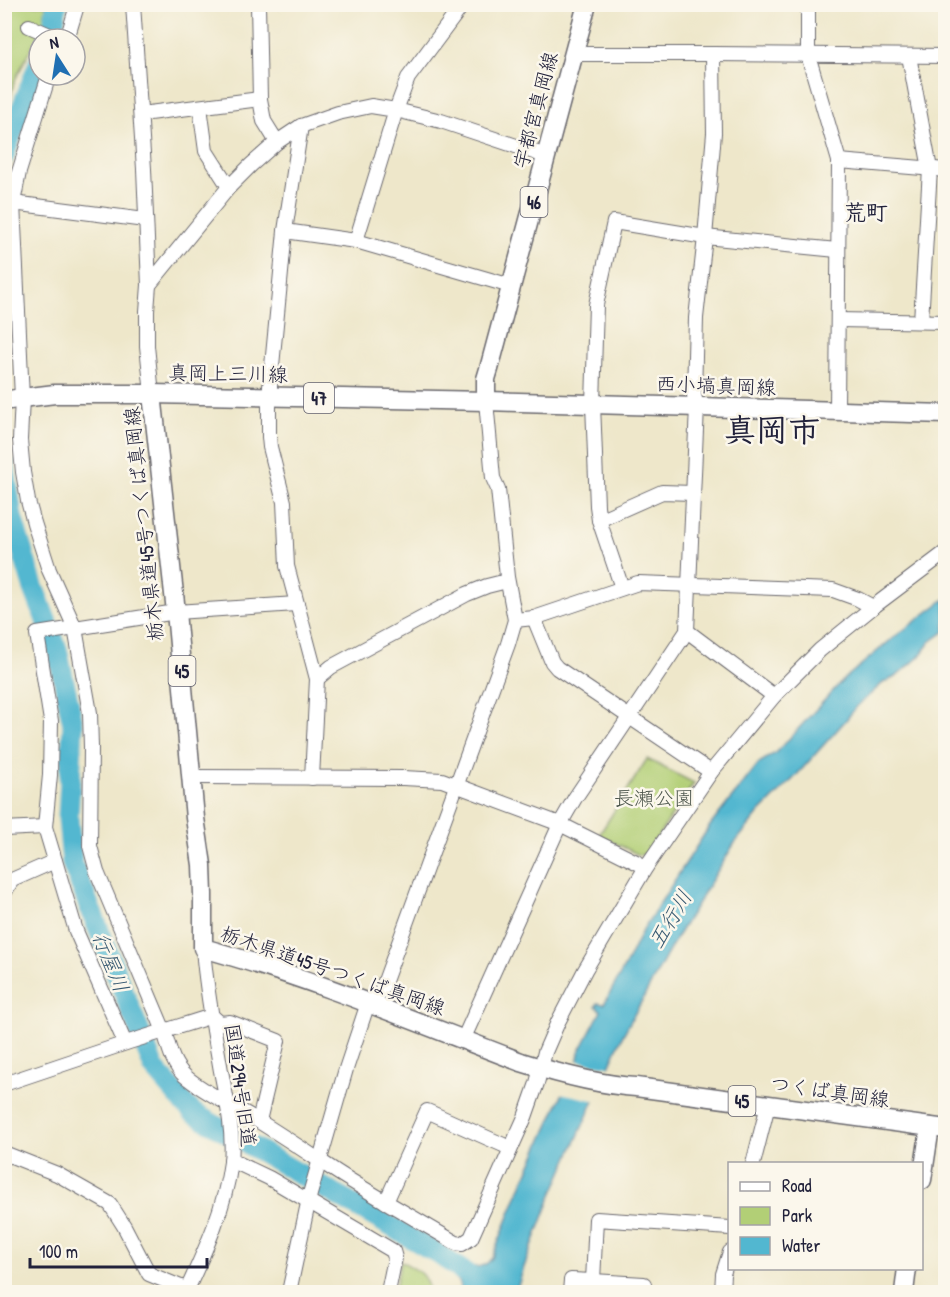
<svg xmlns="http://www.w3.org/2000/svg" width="950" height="1297" viewBox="0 0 950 1297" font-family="'Patrick Hand','Klee One',sans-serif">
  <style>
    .green { fill: #b2cf76; stroke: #6a7858; stroke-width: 1.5 }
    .water { fill: #52b7d0; stroke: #3a6c86; stroke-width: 1.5 }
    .pier { fill: #eee7ca }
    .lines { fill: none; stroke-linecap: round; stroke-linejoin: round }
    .river { stroke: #52b7d0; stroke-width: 21 }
    .minor-casing { stroke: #69676d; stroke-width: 16 }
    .major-casing { stroke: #69676d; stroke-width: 21 }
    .minor { stroke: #fff; stroke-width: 14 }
    .major { stroke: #fff; stroke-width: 18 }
    .labels { text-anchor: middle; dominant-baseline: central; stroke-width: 5; stroke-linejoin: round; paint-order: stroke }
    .shield { fill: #fbf7ec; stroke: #636270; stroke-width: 1.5 }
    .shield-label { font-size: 18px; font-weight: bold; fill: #22223b }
    .street-label { font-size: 20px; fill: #22223b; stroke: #fbf7ec }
    .park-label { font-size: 20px; fill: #4d564d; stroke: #fbf7ec }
    .water-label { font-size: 21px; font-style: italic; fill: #33566f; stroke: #fbf7ec }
    .quarter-label { font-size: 22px; font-weight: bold; fill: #22223b; stroke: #fbf7ec }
    .town-label { font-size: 32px; font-weight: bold; fill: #22223b; stroke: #fbf7ec }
  </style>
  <rect width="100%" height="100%" fill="#fbf7ec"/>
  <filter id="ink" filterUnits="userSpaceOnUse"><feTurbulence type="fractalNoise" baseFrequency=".0167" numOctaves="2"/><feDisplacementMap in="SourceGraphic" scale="12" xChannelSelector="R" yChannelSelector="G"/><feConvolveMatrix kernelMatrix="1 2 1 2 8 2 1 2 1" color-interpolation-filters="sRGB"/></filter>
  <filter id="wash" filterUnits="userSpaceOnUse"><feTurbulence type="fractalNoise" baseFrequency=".008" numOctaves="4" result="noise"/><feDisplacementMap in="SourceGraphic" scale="24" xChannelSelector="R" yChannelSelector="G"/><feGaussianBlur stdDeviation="1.35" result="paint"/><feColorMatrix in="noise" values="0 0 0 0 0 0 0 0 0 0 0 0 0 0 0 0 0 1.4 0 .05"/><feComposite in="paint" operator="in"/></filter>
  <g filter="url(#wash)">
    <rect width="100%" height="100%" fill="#eee7ca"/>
    <!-- green -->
    <g class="green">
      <polygon points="5,5 46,5 44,23 15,80 5,114"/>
      <polygon points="760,423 781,424 781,435 760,434"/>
      <polygon points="647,759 694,783 646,854 639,855 599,835"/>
      <path d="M401 1261C417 1270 426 1273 429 1292H394Z"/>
    </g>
    <!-- water -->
    <path class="water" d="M945 599V631L930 642 919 657 897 676 883 683 856 707 846 720 794 778 759 813 734 844 675 940 623 1035 551 1197 524 1267 516 1292H461L460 1283 455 1276 462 1264C473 1269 485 1268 492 1258L520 1189 578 1059 579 1053 601 1011 596 1006 598 1003 604 1004 628 960 642 931 709 827 759 763 777 752 843 680 893 638Z"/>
    <!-- pier -->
    <polygon class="pier" points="574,1060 612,1067 597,1101 560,1093"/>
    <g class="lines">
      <!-- river -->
      <g class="river">
        <polyline points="48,39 53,27 57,4"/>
        <polyline points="4,156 7,147 39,63"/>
        <polyline points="4,464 12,517 33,586 57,649 73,724 68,818 72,863 154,1068 192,1112 437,1253 467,1274 481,1292"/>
      </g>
    </g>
  </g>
  <g filter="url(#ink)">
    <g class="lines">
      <defs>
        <g id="minor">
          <polyline points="133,4 144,169 149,285 147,311 147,346 152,394"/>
          <polyline points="258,4 260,99 264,121 277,142"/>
          <polyline points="808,4 808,55 839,161 837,411"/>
          <polyline points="29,26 59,39"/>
          <polyline points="67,39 76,9 76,4"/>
          <polyline points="574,54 713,54 946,56"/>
          <polyline points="909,56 930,169 921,321"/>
          <path d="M49 75 19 172 13 203 22 398 20 440 23 472 28 501 34 523 49 570 75 628 90 713 91 747 90 846 97 872 164 1031C169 1047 172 1064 185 1076 207 1095 235 1106 260 1122 286 1138 311 1155 337 1172 376 1197 416 1219 456 1243L462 1244 471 1238 525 1117 537 1083 545 1052 558 1022 585 970 646 867 711 772 774 696 820 650 873 607 946 552"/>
          <polyline points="200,107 206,151 229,187"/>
          <polyline points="141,114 260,99"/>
          <polyline points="301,126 285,231 269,397 269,437 270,447 284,502 287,566 317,679 312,778"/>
          <polyline points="839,161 946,170"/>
          <polyline points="13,203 145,220"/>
          <polyline points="285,231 356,241 511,286"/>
          <polyline points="356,241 396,110 408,78 461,7"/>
          <polyline points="149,285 229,187 251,165 277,142 301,126 338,113 371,106 396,110 441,121 546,156"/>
          <polyline points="838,320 946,322"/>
          <polyline points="599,520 662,492 693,493"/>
          <polyline points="622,588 599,520 597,506 593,404 596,305 614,222 705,237 837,250"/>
          <polyline points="534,618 552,662 557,668 711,772"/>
          <polyline points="515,620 534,618 638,583 833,590 858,599 873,607"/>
          <polyline points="687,631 774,696"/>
          <polyline points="317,679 331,667 467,594 487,586 507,581"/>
          <polyline points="192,777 403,778 442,780 560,824 646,867"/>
          <polyline points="4,829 45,827"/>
          <polyline points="4,893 12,880 55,861"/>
          <polyline points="212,1016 220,1023 230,1022 278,1041 259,1121"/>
          <polyline points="463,1040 560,824 575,798 687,631 697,407 694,395 696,318 705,237 714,133 713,54"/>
          <polyline points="125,1043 76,931 45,827 50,775 51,721 37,634 176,612 296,604"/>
          <polyline points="4,1084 129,1042 212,1016"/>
          <polyline points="4,1153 57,1174 110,1204 124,1226 149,1274 188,1290"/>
          <polyline points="231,1160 269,1178 393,1251 395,1258 388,1292"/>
          <polyline points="753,1164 768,1105"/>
          <polyline points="386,1202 427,1111 510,1148"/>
          <polyline points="593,1281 644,1284 643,1292"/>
          <path d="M186 1292C205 1251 225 1208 231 1162 234 1132 227 1101 221 1071 214 1030 206 989 203 948"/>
          <polyline points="289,1292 310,1194 346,1069 368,1003 381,992 508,644 515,620 507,577 498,489 493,478 486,401"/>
          <polyline points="570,1292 571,1280 593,1281 596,1219 730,1228"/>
          <polyline points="722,1292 723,1274 730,1252"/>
        </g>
        <g id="major">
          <path d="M152 394 176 612 195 818 202 865 203 894V948C312 978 416 1022 521 1062 556 1073 599 1085 636 1087L946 1129"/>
          <polyline points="4,401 22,398 55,394 152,394 486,401 946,414"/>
          <polyline points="486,401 486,379 489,369 587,4"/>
          <polyline points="922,1180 930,1127"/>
          <polyline points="904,1292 907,1268"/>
        </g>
      </defs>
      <!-- minor casing -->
      <use href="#minor" class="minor-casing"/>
      <!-- major casing -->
      <use href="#major" class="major-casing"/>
      <!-- minor -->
      <use href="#minor" class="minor"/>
      <!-- major -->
      <use href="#major" class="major"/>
    </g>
  </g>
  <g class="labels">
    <!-- shield labels -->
    <g class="shield">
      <rect x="520.5" y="187" width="27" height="30" rx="4.5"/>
      <rect x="304" y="383" width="30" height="30" rx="4.5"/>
      <rect x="168.5" y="656" width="27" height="30" rx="4.5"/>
      <rect x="728.5" y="1086" width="27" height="30" rx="4.5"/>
    </g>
    <g class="shield-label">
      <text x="534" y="202">46</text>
      <text x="319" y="398">47</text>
      <text x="182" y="671">45</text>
      <text x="742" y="1101">45</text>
    </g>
    <!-- street labels -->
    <g class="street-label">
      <text transform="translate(535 110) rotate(-75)">宇都宮真岡線</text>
      <text transform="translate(228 373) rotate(1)">真岡上三川線</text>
      <text transform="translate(716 385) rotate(2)">西小塙真岡線</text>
      <text transform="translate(143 524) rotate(-96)">栃木県道45号つくば真岡線</text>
      <text transform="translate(333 970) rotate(19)">栃木県道45号つくば真岡線</text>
      <text transform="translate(241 1085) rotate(82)">国道294号旧道</text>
      <text transform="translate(830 1091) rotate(8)">つくば真岡線</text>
    </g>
    <!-- park labels -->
    <g class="park-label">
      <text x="654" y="797">長瀬公園</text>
    </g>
    <!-- water labels -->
    <g class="water-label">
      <text transform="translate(670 919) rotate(-59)">五行川</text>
      <text transform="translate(111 962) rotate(68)">行屋川</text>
    </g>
    <!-- quarter labels -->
    <g class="quarter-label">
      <text x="866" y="212">荒町</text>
    </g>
    <!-- town labels -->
    <g class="town-label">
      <text x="772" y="429">真岡市</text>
    </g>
  </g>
  <!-- margin -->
  <rect width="950" height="1297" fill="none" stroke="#fbf7ec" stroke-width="24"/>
  <!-- legend -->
  <rect x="728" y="1162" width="195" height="108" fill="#fbf7ec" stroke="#a4a2a5" stroke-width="1.5"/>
  <rect x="740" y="1182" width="30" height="9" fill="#ffffff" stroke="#a4a2a5" stroke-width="1.5"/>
  <text x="782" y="1192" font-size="18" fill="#22223b">Road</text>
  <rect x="740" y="1207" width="30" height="18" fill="#b2cf76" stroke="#a4a2a5" stroke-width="1.5"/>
  <text x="782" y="1222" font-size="18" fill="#22223b">Park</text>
  <rect x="740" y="1237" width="30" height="18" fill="#52b7d0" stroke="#a4a2a5" stroke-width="1.5"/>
  <text x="782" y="1252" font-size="18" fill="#22223b">Water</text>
  <!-- north arrow -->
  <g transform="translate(57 57) rotate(348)"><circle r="28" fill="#fbf7ec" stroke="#a4a2a5" stroke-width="1.5"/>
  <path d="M0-4.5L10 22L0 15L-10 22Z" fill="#1f6fb2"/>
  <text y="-9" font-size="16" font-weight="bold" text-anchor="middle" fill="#22223b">N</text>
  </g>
  <!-- scale -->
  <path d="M30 1258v9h177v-9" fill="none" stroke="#22223b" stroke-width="3"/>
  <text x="39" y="1258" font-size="18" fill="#22223b" stroke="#fbf7ec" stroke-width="4.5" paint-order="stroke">100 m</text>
</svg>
